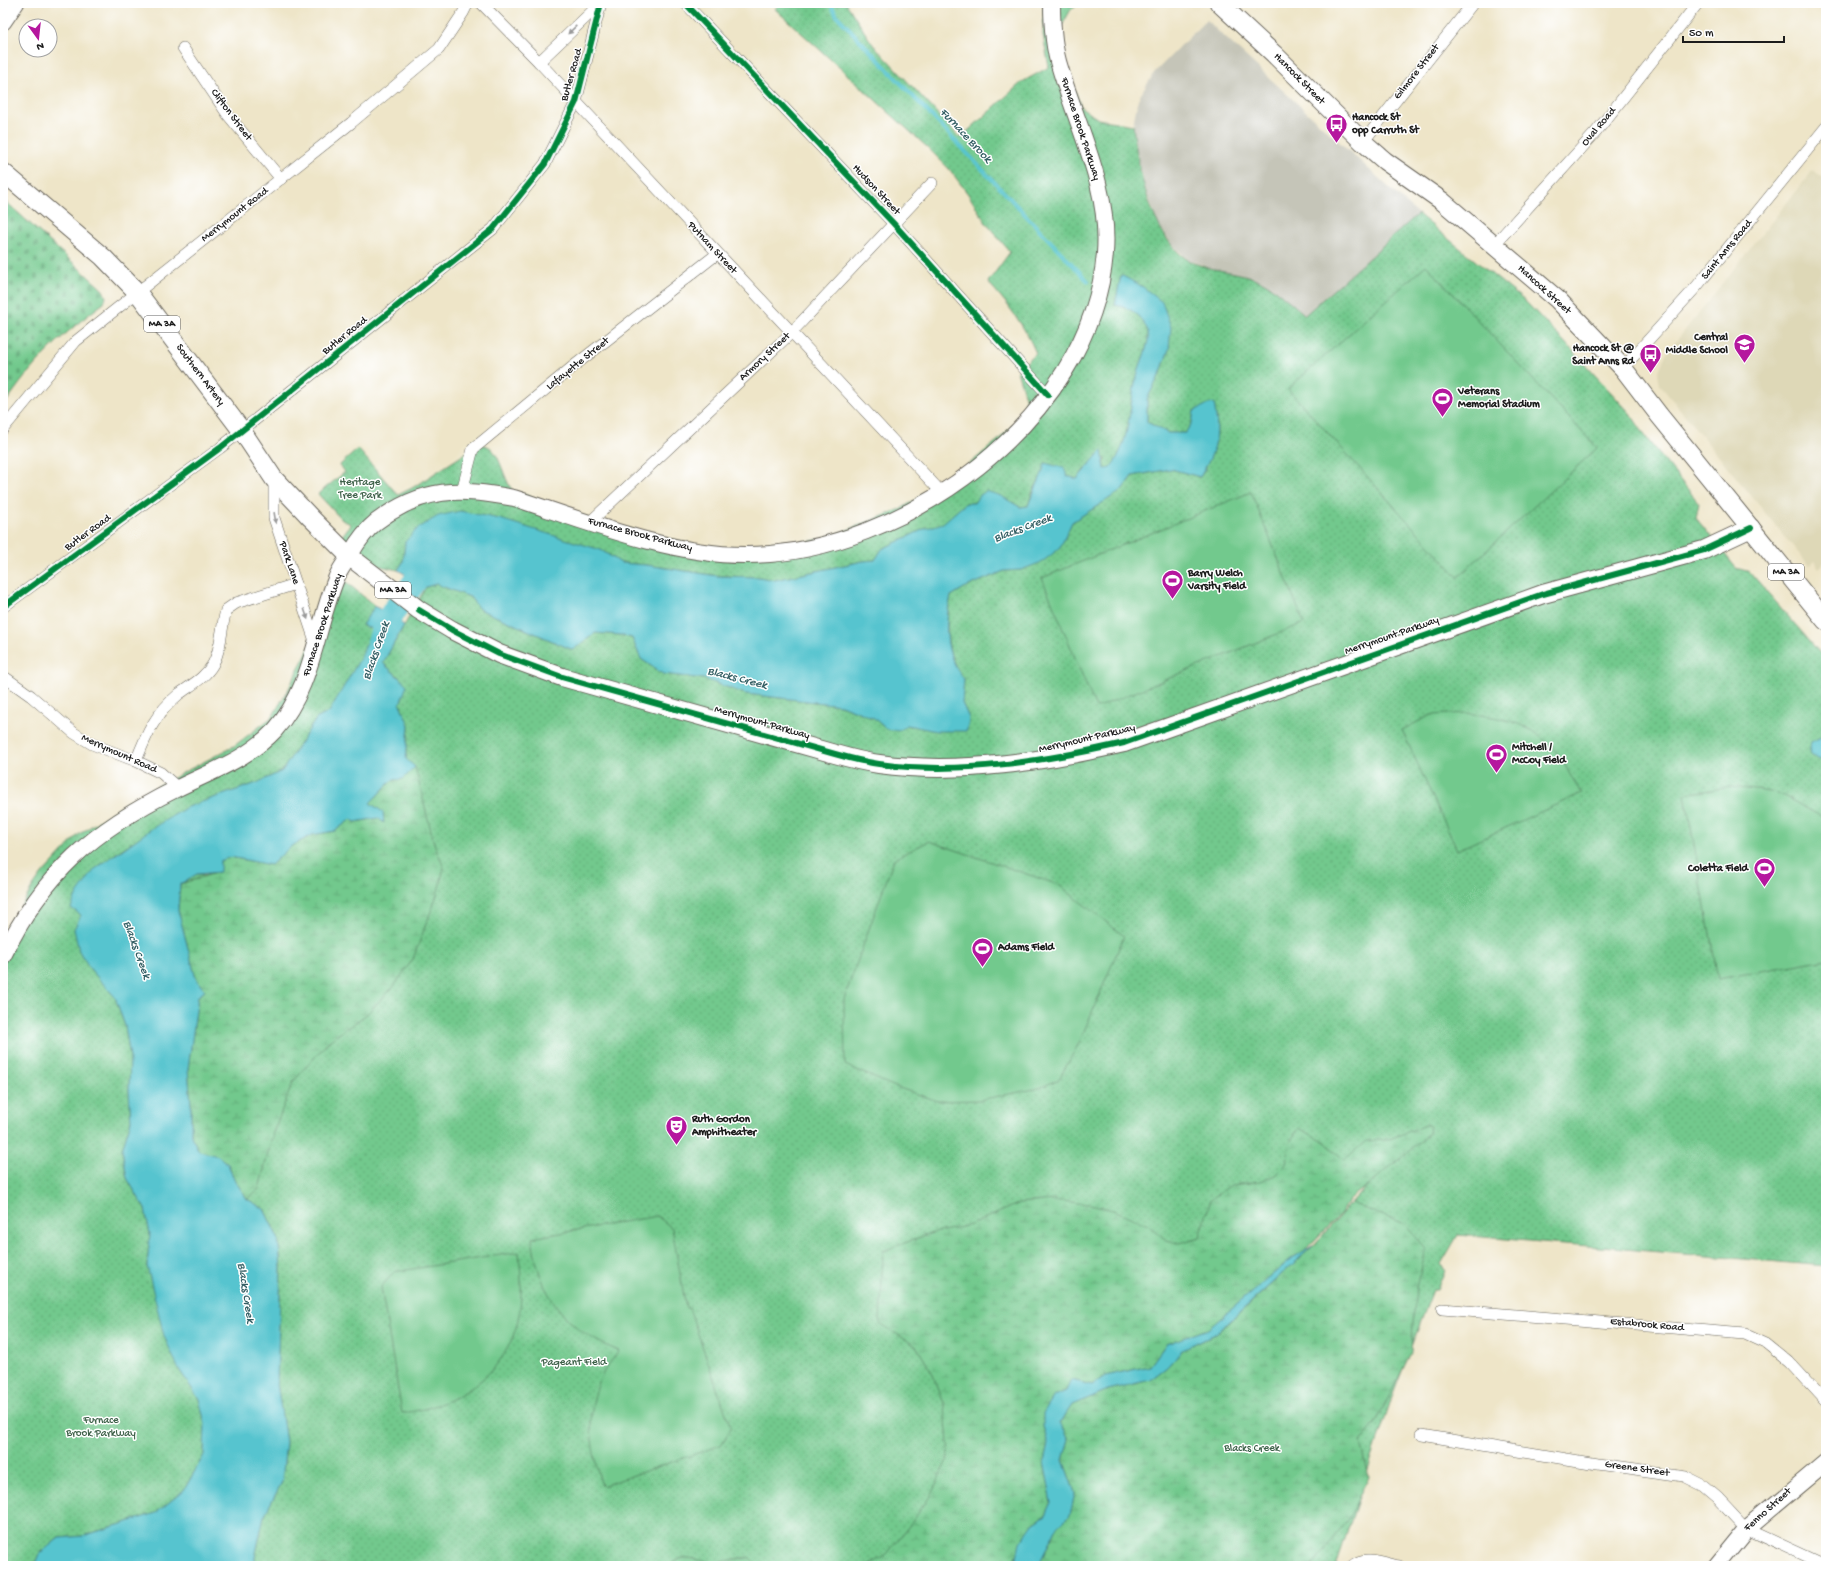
<svg xmlns="http://www.w3.org/2000/svg" width="1829" height="1569" viewBox="0 0 1829 1569" font-family="'Gochi Hand',sans-serif">
  <style>
    .built { fill: #ded8b7 }
    .industrial { fill: #c5c5b8 }
    .grass { fill: url(#grass-dots); stroke: #477254 }
    .wetland { fill: url(#wetland-marsh); stroke: #477254 }
    .cemetery { fill: url(#cemetery-stones); stroke: #477254 }
    .pitch { fill: #72c98d; stroke: #477254 }
    .water { fill: #57c4cf; stroke: #3a7076 }
    .lines { fill: none; stroke-linecap: round; stroke-linejoin: round }
    .stream { stroke: #57c4cf; stroke-width: 4 }
    .river { stroke: #57c4cf; stroke-width: 24 }
    .street-casing { stroke: #666258; stroke-width: 12 }
    .secondary-casing { stroke: #666258; stroke-width: 18 }
    .primary-casing { stroke: #666258; stroke-width: 20 }
    .street { stroke: #fff; stroke-width: 11 }
    .secondary { stroke: #fff; stroke-width: 16 }
    .primary { stroke: #fff; stroke-width: 18 }
    .cycleway-casing { stroke: #fff; stroke-width: 8 }
    .cycleway { stroke: #00873e; stroke-width: 6 }
    .oneway { fill: #999 }
    .labels { text-anchor: middle; dominant-baseline: central; stroke-width: 3; stroke-linejoin: round; paint-order: stroke }
    .shield { fill: #fff; stroke: #606060; stroke-width: 1 }
    .shield-label { font-size: 10px; font-weight: bold; fill: #1c1c1c }
    .street-label { font-size: 11px; fill: #1c1c1c; stroke: #fff }
    .poi-label { font-size: 11px; font-weight: bold; fill: #1c1c1c; stroke: #fff; text-anchor: start }
    .park-label { font-size: 11px; fill: #3e6149; stroke: #fff }
    .water-label { font-size: 12px; font-style: italic; fill: #345f64; stroke: #fff }
  </style>
  <defs>
    <pattern id="grass-dots" width="8" height="8" patternUnits="userSpaceOnUse"><rect width="8" height="8" fill="#72c98d"/><path d="M2 2h.1M6 6h.1" fill="none" stroke="#62ac79" stroke-width="1.8" stroke-linecap="round"/></pattern>
    <pattern id="wetland-marsh" width="20" height="14" patternUnits="userSpaceOnUse"><rect width="20" height="14" fill="#72c98d"/><path d="M1 5h8M5 5V1M11 12h8M15 12V8" fill="none" stroke="#62ac79"/></pattern>
    <pattern id="cemetery-stones" width="16" height="16" patternUnits="userSpaceOnUse"><rect width="16" height="16" fill="#72c98d"/><path d="M2 7V4a2 2 0 0 1 4 0v3zM10 15v-3a2 2 0 0 1 4 0v3z" fill="#62ac79"/></pattern>
  </defs>
  <rect width="100%" height="100%" fill="#fff"/>
  <filter id="ink" filterUnits="userSpaceOnUse"><feTurbulence type="fractalNoise" baseFrequency=".025" numOctaves="2"/><feDisplacementMap in="SourceGraphic" scale="8" xChannelSelector="R" yChannelSelector="G"/><feConvolveMatrix kernelMatrix="1 2 1 2 8 2 1 2 1" color-interpolation-filters="sRGB"/></filter>
  <filter id="wash" filterUnits="userSpaceOnUse"><feTurbulence type="fractalNoise" baseFrequency=".012" numOctaves="4" result="noise"/><feDisplacementMap in="SourceGraphic" scale="16" xChannelSelector="R" yChannelSelector="G"/><feGaussianBlur stdDeviation="0.9" result="paint"/><feColorMatrix in="noise" values="0 0 0 0 0 0 0 0 0 0 0 0 0 0 0 0 0 1.4 0 .05"/><feComposite in="paint" operator="in"/></filter>
  <g filter="url(#wash)">
    <rect width="100%" height="100%" fill="#eee5c8"/>
    <!-- built -->
    <polygon class="built" points="1813,170 1826,180 1826,561 1819,568 1814,561 1809,566 1660,385 1658,373 1666,354"/>
    <!-- industrial -->
    <polygon class="industrial" points="1206,20 1418,214 1305,315 1282,295 1189,260 1172,245 1158,224 1145,187 1136,150 1133,125 1138,99 1154,73"/>
    <!-- grass -->
    <g class="grass">
      <path d="M780 3H846L871 42 960 138 1022 82 1049 67 1043 35 1044 3H1078L1070 11 1058 33 1061 53 1081 107 1098 119 1133 125C1137 165 1151 237 1188 260 1209 272 1235 270 1256 279 1275 287 1290 302 1305 315L1418 214 1526 302 1572 350 1630 413 1650 443 1699 503 1696 518 1736 568 1750 572 1826 660V1266L1458 1235 1441 1264 1445 1270 1437 1290H1433L1391 1400 1336 1566H1038L1150 1380 1314 1245 1368 1185 1353 1196 1340 1214 1303 1252 1072 1380 1054 1397 1015 1566H251L254 1562 264 1516 282 1482 286 1442 277 1383 281 1267 278 1238 264 1209 247 1199 180 884 197 874 205 875 211 872H219L406 759 409 725 400 704V678L383 663 426 587 436 584 470 597 479 609 573 650 595 633 621 635 632 638 641 659 663 674 704 679 746 694 841 705 874 718 886 729 907 725 916 727 969 718 962 703 964 679C944 655 945 624 951 596L964 588 1004 571 1021 570 1060 548 1072 522 1121 491 1132 476 1171 469 1200 477C1217 448 1220 437 1214 404L1194 411 1192 423 1185 433H1168L1147 422V399L1161 372 1169 349 1121 275 1115 305C1129 308 1136 311 1144 324 1145 326 1148 329 1148 332 1150 346 1140 362 1137 376 1128 407 1131 443 1110 469L1104 470 1105 459 1087 466 1077 479 1067 476 1043 473 1032 493 1028 506 1020 507 1001 496H979L974 503H966L943 524 924 529 882 549 875 560 863 561 775 580 759 577 718 576 647 565 621 563 601 550 405 542 403 562 398 570 370 564 339 540 351 524 342 520 318 494 345 472 340 465 358 449 398 495 412 488 480 444C484 445 489 446 492 449 501 459 504 478 512 490L596 521 714 550H770L829 537 901 509 967 466 997 441 1018 420 1026 408 1025 397 1017 371 1036 353C1024 325 1008 304 988 282L1010 252 986 223 968 194 950 170 927 147 775 9Z"/>
      <polygon points="334,572 375,606 362,625 372,629 361,657 346,685 329,712 316,719 282,771 257,783 187,807 119,851 95,869 81,914 91,970 115,997 125,1026 130,1057 129,1090 131,1121 122,1149 127,1178 145,1209 150,1234 147,1266 178,1368 199,1399 205,1423 204,1455 184,1490 156,1513 83,1536 59,1538 39,1554 34,1566 3,1566 3,937 32,888 42,874 78,835 129,801 234,746 272,717 288,690 310,646"/>
    </g>
    <!-- wetland -->
    <g class="wetland">
      <polygon points="415,767 434,843 444,868 437,895 413,959 394,986 367,1014 329,1041 293,1082 273,1133 259,1189 247,1199 234,1179 228,1164 218,1156 199,1151 191,1136 191,1104 188,1069 198,996 205,991 196,979 178,910 180,884 219,872 220,861 230,857 271,865 290,847 312,835 335,831 351,819 355,822 378,818 370,803 392,780 403,779"/>
      <polygon points="1428,1124 1430,1128 1429,1134 1370,1184 1353,1196 1340,1214 1303,1252 1291,1259 1208,1329 1166,1344 1150,1366 1105,1376 1092,1385 1072,1380 1066,1391 1054,1397 1043,1426 1048,1444 1044,1462 1052,1502 1046,1515 1033,1524 1016,1557 1017,1564 1015,1566 868,1566 886,1555 909,1526 931,1495 949,1456 945,1406 933,1375 917,1347 880,1323 883,1251 929,1234 971,1225 1020,1203 1054,1200 1095,1205 1116,1211 1148,1225 1166,1240 1180,1243 1200,1237 1211,1199 1231,1185 1260,1182 1275,1175 1286,1164 1290,1142 1299,1128 1325,1142 1344,1160 1366,1141 1387,1140"/>
      <polygon points="1351,1203 1404,1224 1426,1248 1415,1297 1411,1353 1375,1424 1361,1442 1369,1477 1348,1519 1312,1566 1038,1566 1056,1529 1070,1515 1075,1493 1063,1460 1069,1439 1060,1423 1072,1405 1108,1390 1150,1380 1167,1367 1183,1349 1219,1332 1314,1245"/>
      <polygon points="684,1557 713,1563 749,1557 758,1566 667,1566"/>
    </g>
    <!-- cemetery -->
    <path class="cemetery" d="M3 199 103 290 106 297 104 303C61 335 33 362 3 407Z"/>
    <!-- pitch -->
    <g class="pitch">
      <polygon points="1426,265 1597,448 1458,577 1288,389"/>
      <polygon points="1251,492 1304,623 1096,708 1042,578"/>
      <path d="M1466 713C1505 718 1531 722 1558 754 1567 766 1572 782 1582 793L1457 850 1402 730 1431 715Z"/>
      <polygon points="1731,787 1778,793 1826,819 1826,959 1718,979 1685,794"/>
      <polygon points="929,841 1059,885 1124,936 1079,1043 1059,1079 1040,1088 979,1100 938,1101 893,1086 845,1065 844,999 894,859"/>
      <path d="M657 1216 672 1228 686 1308H689L731 1428 721 1445 602 1486C590 1447 584 1405 606 1368 610 1362 615 1357 619 1351 565 1330 539 1295 532 1238Z"/>
      <path d="M519 1252C521 1275 523 1297 518 1320 506 1375 455 1407 402 1413L381 1287 394 1272Z"/>
    </g>
    <!-- water -->
    <g class="water">
      <path d="M1121 275 1143 287 1162 302 1171 327 1169 349 1161 372 1147 399V422L1168 433H1185L1192 423 1194 411 1206 405 1214 403C1220 437 1217 448 1200 477L1171 469 1132 476 1121 491 1072 522 1060 548 1042 562 1021 570 1004 571 964 588 951 596C944 624 944 656 964 679L962 703 969 718 967 731H936L907 725 898 731 886 729 874 718 841 705 746 694 704 679 663 674 641 659 632 638 621 635 595 633 573 650 479 609 470 597 436 584 426 587 398 570 403 562 405 542 417 529 438 516 460 511 500 519 601 550 621 563 647 565 718 576 759 577 775 580 863 561 875 560 882 549 924 529 943 523 966 503H974L979 496 986 491 1001 496 1020 507 1028 506C1033 491 1042 478 1045 463L1064 468 1067 476 1077 479 1102 450 1105 469 1110 468C1131 443 1128 407 1137 376 1140 362 1150 346 1148 332 1148 329 1145 326 1144 324 1136 311 1129 308 1115 305Z"/>
      <polygon points="375,606 404,625 383,663 407,685 400,704 409,725 406,759 415,767 403,779 392,780 370,803 383,812 384,823 378,818 355,822 351,819 335,831 312,835 290,847 271,865 230,857 220,861 220,872 197,874 180,884 178,910 196,979 205,991 198,996 188,1069 191,1104 191,1136 199,1151 218,1156 228,1164 234,1179 247,1199 264,1209 278,1238 281,1267 277,1383 286,1442 282,1482 264,1516 254,1562 251,1566 34,1566 39,1554 59,1538 83,1536 156,1513 184,1490 204,1455 205,1423 199,1399 178,1368 164,1336 147,1266 150,1234 145,1209 127,1178 122,1149 131,1121 129,1090 130,1057 125,1026 115,997 91,970 79,951 74,929 81,915 71,908 77,894 95,869 151,829 187,807 257,783 282,771 316,719 329,712 361,657 372,629 362,625"/>
      <polygon points="1821,737 1826,739 1826,758 1820,760 1811,755 1809,748 1811,742"/>
      <polygon points="1314,1245 1218,1332 1183,1349 1167,1367 1150,1380 1108,1390 1072,1405 1060,1423 1069,1439 1063,1460 1075,1493 1070,1515 1056,1529 1038,1566 1015,1566 1020,1543 1033,1524 1046,1515 1052,1502 1044,1462 1048,1444 1043,1426 1043,1413 1054,1396 1066,1391 1071,1380 1092,1385 1105,1376 1150,1366 1166,1344 1208,1329 1291,1259"/>
    </g>
    <g class="lines">
      <!-- stream -->
      <polyline class="stream" points="830,3 837,16 1088,281"/>
      <!-- river -->
      <polyline class="river" points="378,645 386,622 418,577 437,564 440,567"/>
    </g>
  </g>
  <g filter="url(#ink)">
    <g class="lines">
      <defs>
        <g id="street">
          <polyline points="481,3 539,62 942,493"/>
          <polyline points="685,3 893,223 1048,395"/>
          <polyline points="183,48 228,115 281,179"/>
          <polyline points="539,62 601,3"/>
          <polyline points="1363,142 1473,3"/>
          <polyline points="1494,245 1596,132 1698,3"/>
          <polyline points="1623,368 1697,286 1826,127"/>
          <polyline points="3,429 76,341 351,123 439,49 463,13 468,3"/>
          <polyline points="274,479 274,518 316,644"/>
          <polyline points="462,491 473,449 575,365 717,254"/>
          <polyline points="590,522 791,333 932,183"/>
          <polyline points="3,607 220,448 493,229 545,164 576,102 601,3"/>
          <polyline points="3,676 31,696 74,733 92,744 136,761 161,773 178,788"/>
          <path d="M136 761C147 733 155 714 179 694 191 685 205 678 213 664 222 647 221 628 226 610L236 603 296 584"/>
          <polyline points="1442,1309 1745,1334 1767,1344 1788,1361 1826,1402"/>
          <polyline points="1422,1435 1597,1464 1684,1476 1704,1486 1717,1497 1746,1528 1826,1565"/>
          <path d="M1352 1566C1364 1554 1384 1563 1399 1566"/>
        </g>
        <g id="secondary">
          <polyline points="3,22 16,3"/>
          <path d="M3 956C43 873 95 829 176 789 210 772 248 759 275 730 313 687 315 630 336 579 339 570 346 562 351 553 358 541 365 531 376 522 424 486 459 488 514 498 585 521 670 555 744 555 902 556 1092 418 1105 253 1110 188 1078 129 1060 68 1053 47 1052 25 1052 3"/>
          <polyline points="1715,1566 1746,1528 1826,1461"/>
        </g>
        <g id="primary">
          <polyline points="1219,3 1274,54 1363,142 1385,161 1442,201 1558,300 1623,368 1659,415 1826,621"/>
          <path d="M3 172 103 257 138 293 242 431 274 479 311 518 349 556 419 610 452 630 499 654 562 677 835 754C849 758 864 762 879 764 960 775 1046 761 1124 743L1543 594 1704 550 1751 528"/>
        </g>
      </defs>
      <!-- street casing -->
      <use href="#street" class="street-casing"/>
      <!-- secondary casing -->
      <use href="#secondary" class="secondary-casing"/>
      <!-- primary casing -->
      <use href="#primary" class="primary-casing"/>
      <!-- street -->
      <use href="#street" class="street"/>
      <!-- secondary -->
      <use href="#secondary" class="secondary"/>
      <!-- primary -->
      <use href="#primary" class="primary"/>
      <defs>
        <g id="cycleway">
          <polyline points="685,3 893,223 1048,395"/>
          <polyline points="3,607 220,448 493,229 545,164 576,102 601,3"/>
          <path d="M419 610 452 630 499 654 562 677 835 754C849 758 864 762 879 764 960 775 1046 761 1124 743L1543 594 1704 550 1751 528"/>
        </g>
      </defs>
      <!-- cycleway casing -->
      <use href="#cycleway" class="cycleway-casing"/>
      <!-- cycleway -->
      <use href="#cycleway" class="cycleway"/>
    </g>
    <!-- one-way arrows -->
    <defs><path id="oneway-solid" d="M-6-.8H1V-3.2L6.5 0L1 3.2V.8H-6Z"/></defs>
    <g class="oneway">
      <use href="#oneway-solid" transform="translate(572 30) rotate(136)"/>
      <use href="#oneway-solid" transform="translate(275 518) rotate(81)"/>
      <use href="#oneway-solid" transform="translate(306 614) rotate(71)"/>
    </g>
  </g>
  <!-- icons -->
  <defs>
    <symbol id="bus-pin" viewBox="-11 -11 22 30"><path d="M0 17L-7.5 6A9.5 9.5 0 1 1 7.5 6Z" fill="#b5179e" stroke="#fff"/><path d="M-5-6H5V4H4V6H2V4H-2V6H-4V4H-5ZM-3.5-4V0h7V-4ZM-3.5 1.2v1.5H-2V1.2ZM2 1.2v1.5H3.5V1.2Z" fill="#fff"/></symbol>
    <symbol id="school-pin" viewBox="-11 -11 22 30"><path d="M0 17L-7.5 6A9.5 9.5 0 1 1 7.5 6Z" fill="#b5179e" stroke="#fff"/><path d="M0-5L7-2L0 1L-7-2ZM-4 1L0 2.5L4 1V4Q0 6-4 4Z" fill="#fff"/></symbol>
    <symbol id="stadium-pin" viewBox="-11 -11 22 30"><path d="M0 17L-7.5 6A9.5 9.5 0 1 1 7.5 6Z" fill="#b5179e" stroke="#fff"/><path d="M0-5a6.5 5 0 1 0 0 10a6.5 5 0 1 0 0-10ZM-3.5-1.8h7v3.6h-7Z" fill="#fff"/></symbol>
    <symbol id="theatre-pin" viewBox="-11 -11 22 30"><path d="M0 17L-7.5 6A9.5 9.5 0 1 1 7.5 6Z" fill="#b5179e" stroke="#fff"/><path d="M-5-5.5Q0-4 5-5.5V0Q5 5 0 6Q-5 5-5 0ZM-3.3-2.5H-1v1.5H-3.3ZM1-2.5H3.3v1.5H1ZM-2.8 1Q0 5.5 2.8 1Z" fill="#fff"/></symbol>
  </defs>
  <g fill-rule="evenodd">
    <use href="#bus-pin" x="1324" y="112" width="25" height="34"/>
    <use href="#school-pin" x="1732" y="332" width="25" height="34"/>
    <use href="#bus-pin" x="1638" y="342" width="25" height="34"/>
    <use href="#stadium-pin" x="1430" y="386" width="25" height="34"/>
    <use href="#stadium-pin" x="1160" y="568" width="25" height="34"/>
    <use href="#stadium-pin" x="1484" y="742" width="25" height="34"/>
    <use href="#stadium-pin" x="1752" y="856" width="25" height="34"/>
    <use href="#stadium-pin" x="970" y="936" width="25" height="34"/>
    <use href="#theatre-pin" x="664" y="1114" width="25" height="34"/>
  </g>
  <g class="labels">
    <!-- shield labels -->
    <g class="shield">
      <rect x="144" y="316" width="36" height="16" rx="3"/>
      <rect x="1768" y="564" width="36" height="16" rx="3"/>
      <rect x="375" y="582" width="36" height="16" rx="3"/>
    </g>
    <g class="shield-label">
      <text x="162" y="324">MA 3A</text>
      <text x="1786" y="572">MA 3A</text>
      <text x="393" y="590">MA 3A</text>
    </g>
    <!-- street labels -->
    <g class="street-label">
      <text transform="translate(1417 72) rotate(-52)">Gilmore Street</text>
      <text transform="translate(572 75) rotate(-74)">Butler Road</text>
      <text transform="translate(1299 79) rotate(45)">Hancock Street</text>
      <text transform="translate(231 115) rotate(53)">Clifton Street</text>
      <text transform="translate(1599 127) rotate(-50)">Oval Road</text>
      <text transform="translate(1080 129) rotate(72)">Furnace Brook Parkway</text>
      <text transform="translate(876 190) rotate(47)">Hudson Street</text>
      <text transform="translate(235 215) rotate(-38)">Merrymount Road</text>
      <text transform="translate(712 248) rotate(47)">Putnam Street</text>
      <text transform="translate(1727 250) rotate(-51)">Saint Anns Road</text>
      <text transform="translate(1544 290) rotate(42)">Hancock Street</text>
      <text transform="translate(345 336) rotate(-39)">Butler Road</text>
      <text transform="translate(765 357) rotate(-43)">Armory Street</text>
      <text transform="translate(578 364) rotate(-39)">Lafayette Street</text>
      <text transform="translate(200 375) rotate(53)">Southern Artery</text>
      <text transform="translate(88 533) rotate(-36)">Butler Road</text>
      <text transform="translate(640 535) rotate(15)">Furnace Brook Parkway</text>
      <text transform="translate(289 563) rotate(71)">Park Lane</text>
      <text transform="translate(323 625) rotate(-72)">Furnace Brook Parkway</text>
      <text transform="translate(1392 636) rotate(-19)">Merrymount Parkway</text>
      <text transform="translate(762 723) rotate(16)">Merrymount Parkway</text>
      <text transform="translate(1087 739) rotate(-13)">Merrymount Parkway</text>
      <text transform="translate(119 754) rotate(24)">Merrymount Road</text>
      <text transform="translate(1647 1325) rotate(5)">Estabrook Road</text>
      <text transform="translate(1637 1469) rotate(8)">Greene Street</text>
      <text transform="translate(1768 1510) rotate(-42)">Fenno Street</text>
    </g>
    <!-- poi labels -->
    <g class="poi-label">
      <text x="1352" y="118">Hancock St<tspan x="1352" dy="13">opp Carruth St</tspan></text>
      <text x="1728" y="338" text-anchor="end">Central<tspan x="1728" dy="13">Middle School</tspan></text>
      <text x="1634" y="349" text-anchor="end">Hancock St @<tspan x="1634" dy="13">Saint Anns Rd</tspan></text>
      <text x="1458" y="392">Veterans<tspan x="1458" dy="13">Memorial Stadium</tspan></text>
      <text x="1188" y="574">Barry Welch<tspan x="1188" dy="13">Varsity Field</tspan></text>
      <text x="1512" y="748">Mitchell /<tspan x="1512" dy="13">McCoy Field</tspan></text>
      <text x="1748" y="869" text-anchor="end">Coletta Field</text>
      <text x="998" y="948">Adams Field</text>
      <text x="692" y="1120">Ruth Gordon<tspan x="692" dy="13">Amphitheater</tspan></text>
    </g>
    <!-- park labels -->
    <g class="park-label">
      <text x="360" y="483">Heritage<tspan x="360" dy="13">Tree Park</tspan></text>
      <text x="574" y="1363">Pageant Field</text>
      <text x="101" y="1421">Furnace<tspan x="101" dy="13">Brook Parkway</tspan></text>
      <text x="1252" y="1449">Blacks Creek</text>
    </g>
    <!-- water labels -->
    <g class="water-label">
      <text transform="translate(965 136) rotate(47)">Furnace Brook</text>
      <text transform="translate(1023 529) rotate(-21)">Blacks Creek</text>
      <text transform="translate(377 651) rotate(-71)">Blacks Creek</text>
      <text transform="translate(737 679) rotate(14)">Blacks Creek</text>
      <text transform="translate(136 950) rotate(70)">Blacks Creek</text>
      <text transform="translate(245 1293) rotate(81)">Blacks Creek</text>
    </g>
  </g>
  <!-- margin -->
  <rect width="1829" height="1569" fill="none" stroke="#fff" stroke-width="16"/>
  <!-- north arrow -->
  <g transform="translate(38 38) rotate(165)"><circle r="19" fill="#ffffff" stroke="#a4a4a4"/>
  <path d="M0-3L7 15L0 10L-7 15Z" fill="#b5179e"/>
  <text y="-6" font-size="11" font-weight="bold" text-anchor="middle" fill="#1c1c1c">N</text>
  </g>
  <!-- scale -->
  <path d="M1683 36v6h101v-6" fill="none" stroke="#1c1c1c" stroke-width="2"/>
  <text x="1689" y="36" font-size="12" fill="#1c1c1c" stroke="#ffffff" stroke-width="3" paint-order="stroke">50 m</text>
</svg>
